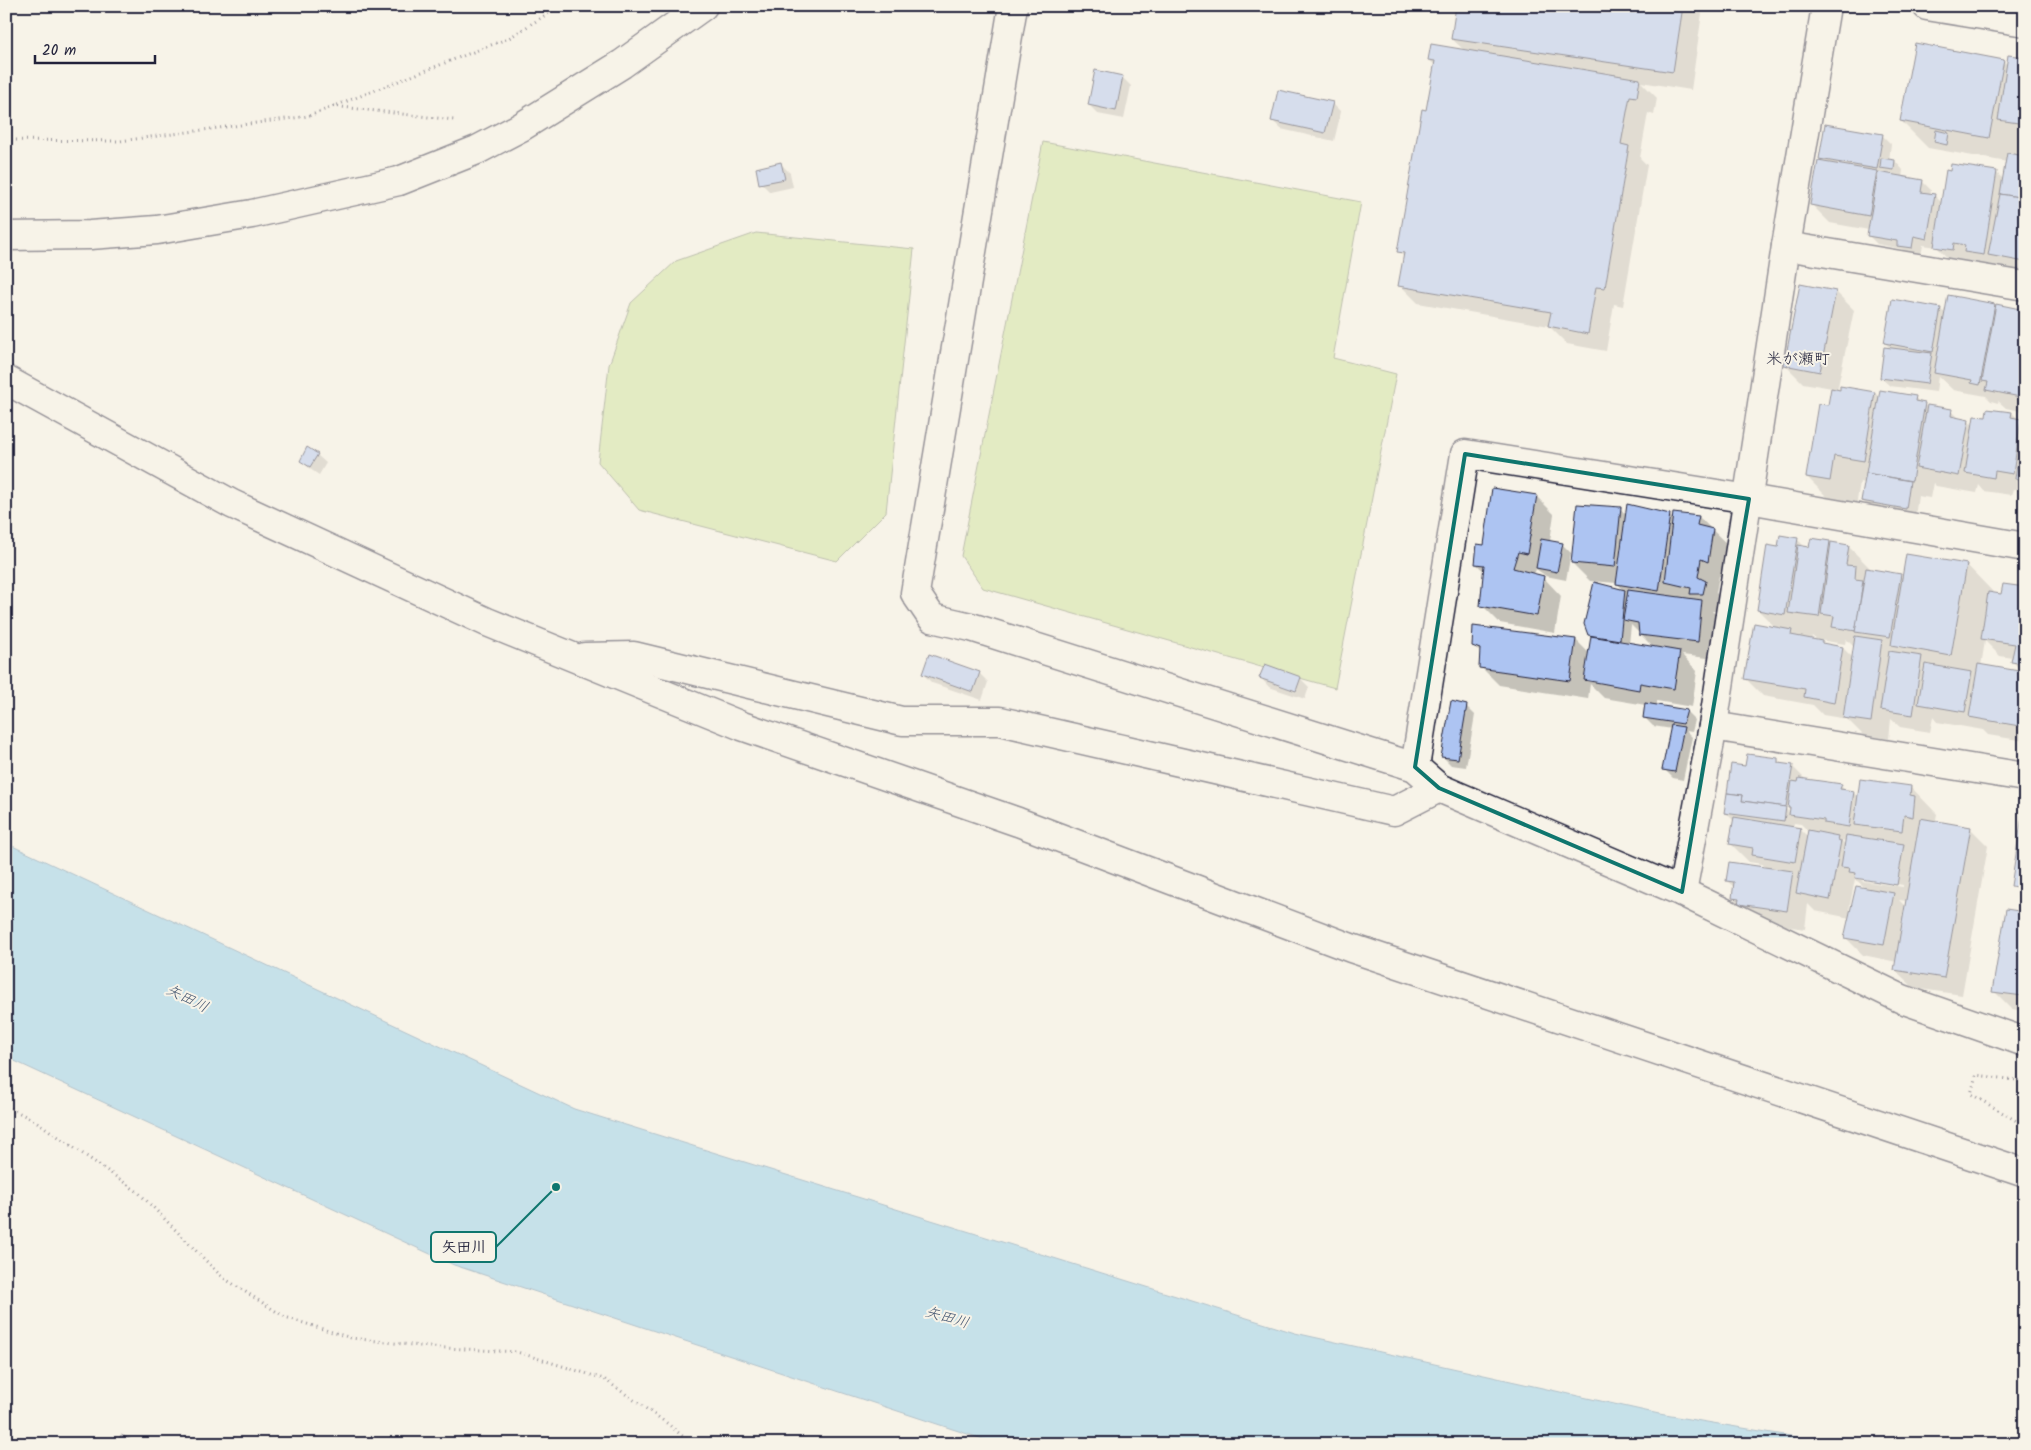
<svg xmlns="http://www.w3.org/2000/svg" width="2031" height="1450" viewBox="0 0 2031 1450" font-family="Kalam,'Klee One',sans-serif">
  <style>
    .green { fill: #cbe298; stroke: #76826a }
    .water { fill: #8bccec; stroke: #6188a5 }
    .shadow { fill: #0003; fill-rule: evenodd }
    .building { fill: #adc4f2; stroke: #22223b }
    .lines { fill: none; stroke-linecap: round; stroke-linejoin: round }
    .minor-casing { stroke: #22223b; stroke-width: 31 }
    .path { stroke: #22223b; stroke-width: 3; stroke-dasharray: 1 4; stroke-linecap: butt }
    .minor { stroke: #f7f3e8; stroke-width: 28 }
    .marked { fill: none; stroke: #0f766e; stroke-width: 4; stroke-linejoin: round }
    .labels { text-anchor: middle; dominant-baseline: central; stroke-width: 4; stroke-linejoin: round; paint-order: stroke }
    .water-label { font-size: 15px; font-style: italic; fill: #425570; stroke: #f7f3e8 }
    .quarter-label { font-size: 16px; fill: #22223b; stroke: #f7f3e8 }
    .leader { fill: none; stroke: #0f766e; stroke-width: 2 }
    .callout-dot { fill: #0f766e; stroke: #f7f3e8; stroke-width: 2 }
    .callout { fill: #f7f3e8; stroke: #0f766e; stroke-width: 2 }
    .callout-label { font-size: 15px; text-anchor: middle; font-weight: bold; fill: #22223b }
  </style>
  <rect width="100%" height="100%" fill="#f7f3e8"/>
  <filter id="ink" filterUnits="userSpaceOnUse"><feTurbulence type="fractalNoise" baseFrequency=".02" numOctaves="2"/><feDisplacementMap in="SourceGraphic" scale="10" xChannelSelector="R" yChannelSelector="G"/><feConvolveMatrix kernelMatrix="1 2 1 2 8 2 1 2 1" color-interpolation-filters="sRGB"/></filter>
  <g filter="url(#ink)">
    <!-- green -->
    <g class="green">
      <polygon points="1043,142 1361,202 1333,358 1396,374 1335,688 983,588 961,556"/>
      <polygon points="756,233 914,249 886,512 837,561 639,510 598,462 609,365 631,303 676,261"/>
    </g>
    <!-- water -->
    <polygon class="water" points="6,843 574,1109 1295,1333 1659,1414 1838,1444 998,1444 454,1265 6,1057"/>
    <!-- shadow -->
    <g class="shadow">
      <polygon points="1457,6 1703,6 1691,90 1641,82 1657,98 1654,115 1648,113 1640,158 1647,165 1623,306 1614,304 1606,351 1567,344 1549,326 1418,303 1400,285 1404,257 1399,252 1436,66 1429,60 1464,50 1452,39"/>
      <polygon points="2025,59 2025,138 2021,138 2017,156 2025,158 2025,276 1962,273 1937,247 1923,245 1921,256 1907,254 1902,249 1877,244 1868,235 1869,230 1830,223 1812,205 1825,163 1820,159 1882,135 1891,144 1889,160 1895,161 1903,170 1902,178 1922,181 1931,190 1930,194 1934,195 1942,203 1996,172 2003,179 2007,162 1928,148 1901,121 2004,62 2008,65"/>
      <polygon points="1122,77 1131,86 1124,119 1098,114 1089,105"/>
      <polygon points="1332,103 1341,112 1334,141 1281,129 1272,120"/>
      <polygon points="781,164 790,173 793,187 770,192 761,183"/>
      <polygon points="1836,292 1854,310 1837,391 1840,392 1841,388 1875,393 1880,398 1915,398 1928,408 1951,410 1960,419 1968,421 1974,426 1987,419 2012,413 2024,424 2025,418 2025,490 2013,489 2011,495 1984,491 1979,485 1977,493 1936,486 1933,483 1930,498 1918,496 1915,517 1871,509 1862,500 1865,483 1860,482 1856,507 1834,504 1807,477 1829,407 1832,388 1803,383 1785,365"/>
      <polygon points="1995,305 1997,308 2025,311 2025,412 2006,408 1998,401 1998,403 1991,401 1986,396 1953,390 1938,376 1936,392 1890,386 1881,378 1892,350 1885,343 1940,309 1946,314"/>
      <polygon points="317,455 326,463 319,475 310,469 301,460"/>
      <polygon points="1536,496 1554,514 1550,541 1562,544 1571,553 1566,580 1546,576 1536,569 1534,575 1543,577 1561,596 1555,633 1500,623 1482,605 1485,572 1476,564 1485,546"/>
      <path d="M1620 508 1626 515H1669L1673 519 1674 515 1699 517 1731 548 1726 579 1719 576 1716 593 1723 600 1721 611H1712L1720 619 1716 659 1682 655 1697 671 1692 707 1657 701V706L1686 711 1695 720 1692 732 1686 731 1692 737 1683 780 1673 778 1664 769 1672 729 1653 726 1644 717 1646 705 1604 698 1590 684 1588 699 1499 685 1481 667V653L1473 645 1576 640 1590 654 1592 638 1589 634 1624 591 1617 583 1590 581 1572 563ZM1631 625 1654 648 1629 644Z"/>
      <path d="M1797 539 1806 548 1810 549 1829 542 1848 546 1872 570 1900 575 1903 578 1967 565 1993 592V594L2002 595 2025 589V741L1988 735 1983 730 1937 722 1933 717 1930 732 1900 727 1891 719 1889 739 1863 735 1847 719 1823 715 1813 705 1763 696 1745 678 1776 628 1758 610 1779 548ZM1812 636 1818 641 1811 640ZM1846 639 1854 647 1853 658 1843 648 1825 645 1819 640 1845 644ZM1985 641 2000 656 2013 658V662L2024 673 1981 666Z"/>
      <polygon points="979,673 988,682 982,700 932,683 923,674"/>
      <polygon points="1261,678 1300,678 1309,687 1305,699 1269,687"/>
      <polygon points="1466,706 1475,715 1466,767 1451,765 1442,756"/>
      <path d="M1778 760 1783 765 1792 766 1806 780 1841 786 1846 791 1853 792 1859 798 1911 787 1937 814 1936 819 1940 823 1970 828 1988 846 1962 995 1914 988 1895 970 1897 962 1863 955 1845 937 1850 918 1815 911 1808 904 1805 929 1758 922 1733 898 1734 887 1727 881 1768 869 1762 864 1749 862 1731 844 1734 821 1725 812 1746 767ZM1783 802 1791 810V814L1781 804ZM1794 823 1801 824 1809 832 1808 837 1800 829 1793 828ZM1841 840 1847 841 1846 846ZM1859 878 1903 885V887L1862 881ZM1855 879 1868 890 1851 910H1849ZM1899 900 1907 901 1906 907Z"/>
      <polygon points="2025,811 2025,898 2012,885"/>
      <polygon points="2025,913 2025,1018 2023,1016 2024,1011 2012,1009 1994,991"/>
    </g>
    <!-- building -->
    <g class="building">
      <polygon points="1456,6 1683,6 1673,72 1451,39"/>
      <polygon points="1915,43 2004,60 1989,138 1900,121"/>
      <polygon points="1431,44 1640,79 1637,97 1630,96 1621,144 1629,146 1605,288 1596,287 1588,334 1548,326 1551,312 1398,286 1404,253 1397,252 1422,109 1426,110 1435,61 1428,60"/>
      <polygon points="2008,55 2025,57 2025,124 1998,120"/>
      <polygon points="1095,70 1123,76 1116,111 1088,105"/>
      <polygon points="1278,90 1333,102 1325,133 1271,121"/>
      <polygon points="1825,124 1883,134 1877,169 1819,159"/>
      <polygon points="1936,130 1949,133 1947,145 1934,142"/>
      <polygon points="2007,153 2025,156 2025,198 2000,194"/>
      <polygon points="1881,158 1895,160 1894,170 1880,168"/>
      <polygon points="1818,161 1877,171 1869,216 1810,205"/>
      <polygon points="781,162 785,179 759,184 756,168"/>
      <polygon points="1951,164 1997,171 1984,255 1964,252 1965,245 1954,243 1953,250 1934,247 1946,170 1950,171"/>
      <polygon points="1878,172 1923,180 1921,192 1935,194 1927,239 1914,236 1912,248 1897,246 1897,241 1867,236"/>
      <polygon points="2000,194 2025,198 2025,262 1988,255"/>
      <polygon points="1800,284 1836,291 1820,372 1784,365"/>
      <polygon points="1948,295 1995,304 1980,385 1971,383 1972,380 1934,373"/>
      <polygon points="1892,299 1941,308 1933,352 1884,343"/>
      <polygon points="1996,304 2025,310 2025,398 1986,390 1988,382 1982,381"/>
      <polygon points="1884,347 1932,353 1927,384 1880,378"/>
      <polygon points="1840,386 1875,392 1864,461 1834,456 1830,481 1806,477 1818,404 1828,405 1831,388 1840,390"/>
      <polygon points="1880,390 1916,396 1915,401 1925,403 1912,481 1866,473"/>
      <polygon points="1927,405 1952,409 1951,416 1969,420 1959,476 1916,468"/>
      <polygon points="1987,409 2012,412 2011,417 2021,419 2013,474 1995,471 1994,478 1965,473 1974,416 1986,417"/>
      <polygon points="2024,416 2025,416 2025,480 2015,479"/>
      <polygon points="307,447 318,454 310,467 300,461"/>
      <polygon points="1866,473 1910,481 1906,509 1861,501"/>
      <polygon points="1492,488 1537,495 1527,554 1518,552 1513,568 1544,576 1537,616 1480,606 1484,565 1475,564 1477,544 1484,545"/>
      <polygon points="1577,504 1621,507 1615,567 1571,563"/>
      <polygon points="1627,504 1670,514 1659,591 1616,584"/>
      <polygon points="1673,513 1699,516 1697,525 1713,529 1708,562 1701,559 1698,577 1706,581 1703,594 1690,594 1691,588 1665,582"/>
      <polygon points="1780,535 1798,538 1785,615 1757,610 1767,545 1778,547"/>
      <polygon points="1811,538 1830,541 1819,617 1788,613 1798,545 1809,547"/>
      <polygon points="1541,539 1563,543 1557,572 1536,568"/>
      <polygon points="1831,542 1849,545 1846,565 1856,566 1855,579 1863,580 1856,631 1832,627 1834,616 1821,614"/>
      <polygon points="1906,554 1967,564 1951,656 1891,645"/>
      <polygon points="1866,568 1901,574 1890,637 1855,632"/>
      <polygon points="1594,582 1625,590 1620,640 1588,635 1584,624"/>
      <polygon points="2003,584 2025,587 2025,664 2011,662 2015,644 1981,639 1988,592 2001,594"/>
      <polygon points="1628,590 1702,600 1698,642 1639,635 1638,623 1623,620"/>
      <polygon points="1754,623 1792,630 1791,635 1822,641 1822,643 1843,647 1834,703 1804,697 1805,689 1744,679"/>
      <polygon points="1473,626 1576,639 1570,681 1479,668 1480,649 1472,646"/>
      <polygon points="1591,636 1680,651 1674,689 1640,683 1639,690 1584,680"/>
      <polygon points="1855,636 1882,640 1871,722 1843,718"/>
      <polygon points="1889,651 1922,656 1913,715 1880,710"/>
      <polygon points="929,654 980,672 973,692 922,674"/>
      <polygon points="1265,664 1301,677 1296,691 1259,678"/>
      <polygon points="1925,664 1972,672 1965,712 1918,704"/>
      <polygon points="1978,664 2025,672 2025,727 1969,717"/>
      <polygon points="1451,701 1467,705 1458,759 1441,757"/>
      <polygon points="1645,703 1687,710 1683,724 1643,718"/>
      <polygon points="1671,725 1684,727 1675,772 1662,770"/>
      <polygon points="1747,754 1778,758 1778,763 1793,765 1786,807 1742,801 1743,795 1727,793 1731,764 1745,766"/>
      <polygon points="1799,778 1842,784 1840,789 1854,791 1849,827 1824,823 1824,820 1789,815 1790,808 1788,808 1792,781 1798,782"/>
      <polygon points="1860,779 1911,786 1910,795 1915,796 1913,817 1904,815 1902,831 1854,825"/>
      <polygon points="1727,793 1743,795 1742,801 1786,807 1784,821 1724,813"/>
      <polygon points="2023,810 2025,810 2025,888 2011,886"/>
      <polygon points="1734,817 1801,828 1795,862 1752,855 1753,848 1729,844"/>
      <polygon points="1920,818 1971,827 1944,978 1894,970"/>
      <polygon points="1808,830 1838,836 1837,840 1841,841 1830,900 1796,893"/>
      <polygon points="1846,835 1904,844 1897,885 1855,878 1856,873 1849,872 1850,868 1841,867"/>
      <polygon points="1729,862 1793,871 1787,911 1738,904 1739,899 1732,898 1734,882 1726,881"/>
      <polygon points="1856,886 1894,893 1884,945 1844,938"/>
      <polygon points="2006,909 2025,912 2025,985 2023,996 1992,992"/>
      <polygon points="2025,998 2025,1017 2021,1016"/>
      <polygon points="121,1435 135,1442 135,1444 117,1444"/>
    </g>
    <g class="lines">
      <defs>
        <g id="minor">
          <polyline points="1013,6 915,593 932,618 971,627 1415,767 1439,788 1682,892 1902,999 2025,1042"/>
          <polyline points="1927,6 2025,22"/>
          <polyline points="6,236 90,235 157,230 252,214 399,181 477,150 521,127 622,64 703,6"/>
          <polyline points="1786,246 2025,286"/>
          <polyline points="6,380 232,504 487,622 742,726 1018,822 1351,948 2025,1173"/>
          <polyline points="585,657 634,656 902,721 1000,721 1394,811 1439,788"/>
          <polyline points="1713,726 2025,777"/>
          <polyline points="1415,767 1465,454 1749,499 2025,547"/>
          <polyline points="1682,892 1713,726 1786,246 1826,6"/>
        </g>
      </defs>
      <!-- minor casing -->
      <use href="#minor" class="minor-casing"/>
      <!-- path -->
      <g class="path">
        <polyline points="333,106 454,120"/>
        <polyline points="6,140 120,141 309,116 509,38 560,6"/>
        <polyline points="2025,1081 1976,1075 1971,1094 2025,1126"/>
        <polyline points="6,1106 37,1122 138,1192 222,1277 285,1317 351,1338 429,1347 517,1352 604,1379 668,1424 692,1444"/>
      </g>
      <!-- minor -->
      <use href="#minor" class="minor"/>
    </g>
  </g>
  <!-- marked area -->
  <path d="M0 0H2031V1450H0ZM1465 454 1749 499 1682 892 1439 788 1415 767Z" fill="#f7f3e8" fill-opacity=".55" fill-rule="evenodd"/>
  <path class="marked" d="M1465 454 1749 499 1682 892 1439 788 1415 767Z"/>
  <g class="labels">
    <!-- water labels -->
    <g class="water-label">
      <text transform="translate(187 999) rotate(26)">矢田川</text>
      <text transform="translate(947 1318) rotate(16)">矢田川</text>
    </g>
    <!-- quarter labels -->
    <g class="quarter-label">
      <text x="1798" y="359">米が瀬町</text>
    </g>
  </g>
  <!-- callouts -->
  <path class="leader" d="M556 1187L496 1247"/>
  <circle class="callout-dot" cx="556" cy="1187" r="5"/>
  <rect class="callout" x="431" y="1232" width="65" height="30" rx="5"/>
  <g class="callout-label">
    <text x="464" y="1252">矢田川</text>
  </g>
  <!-- margin -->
  <rect width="2031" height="1450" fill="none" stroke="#f7f3e8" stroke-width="25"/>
  <rect x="12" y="12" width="2006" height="1425" fill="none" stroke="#22223b" stroke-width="2" filter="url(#ink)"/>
  <!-- scale -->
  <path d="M35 55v8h120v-8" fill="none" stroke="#22223b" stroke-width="2.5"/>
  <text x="42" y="55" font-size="15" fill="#22223b" stroke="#f7f3e8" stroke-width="4" paint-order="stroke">20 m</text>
</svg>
